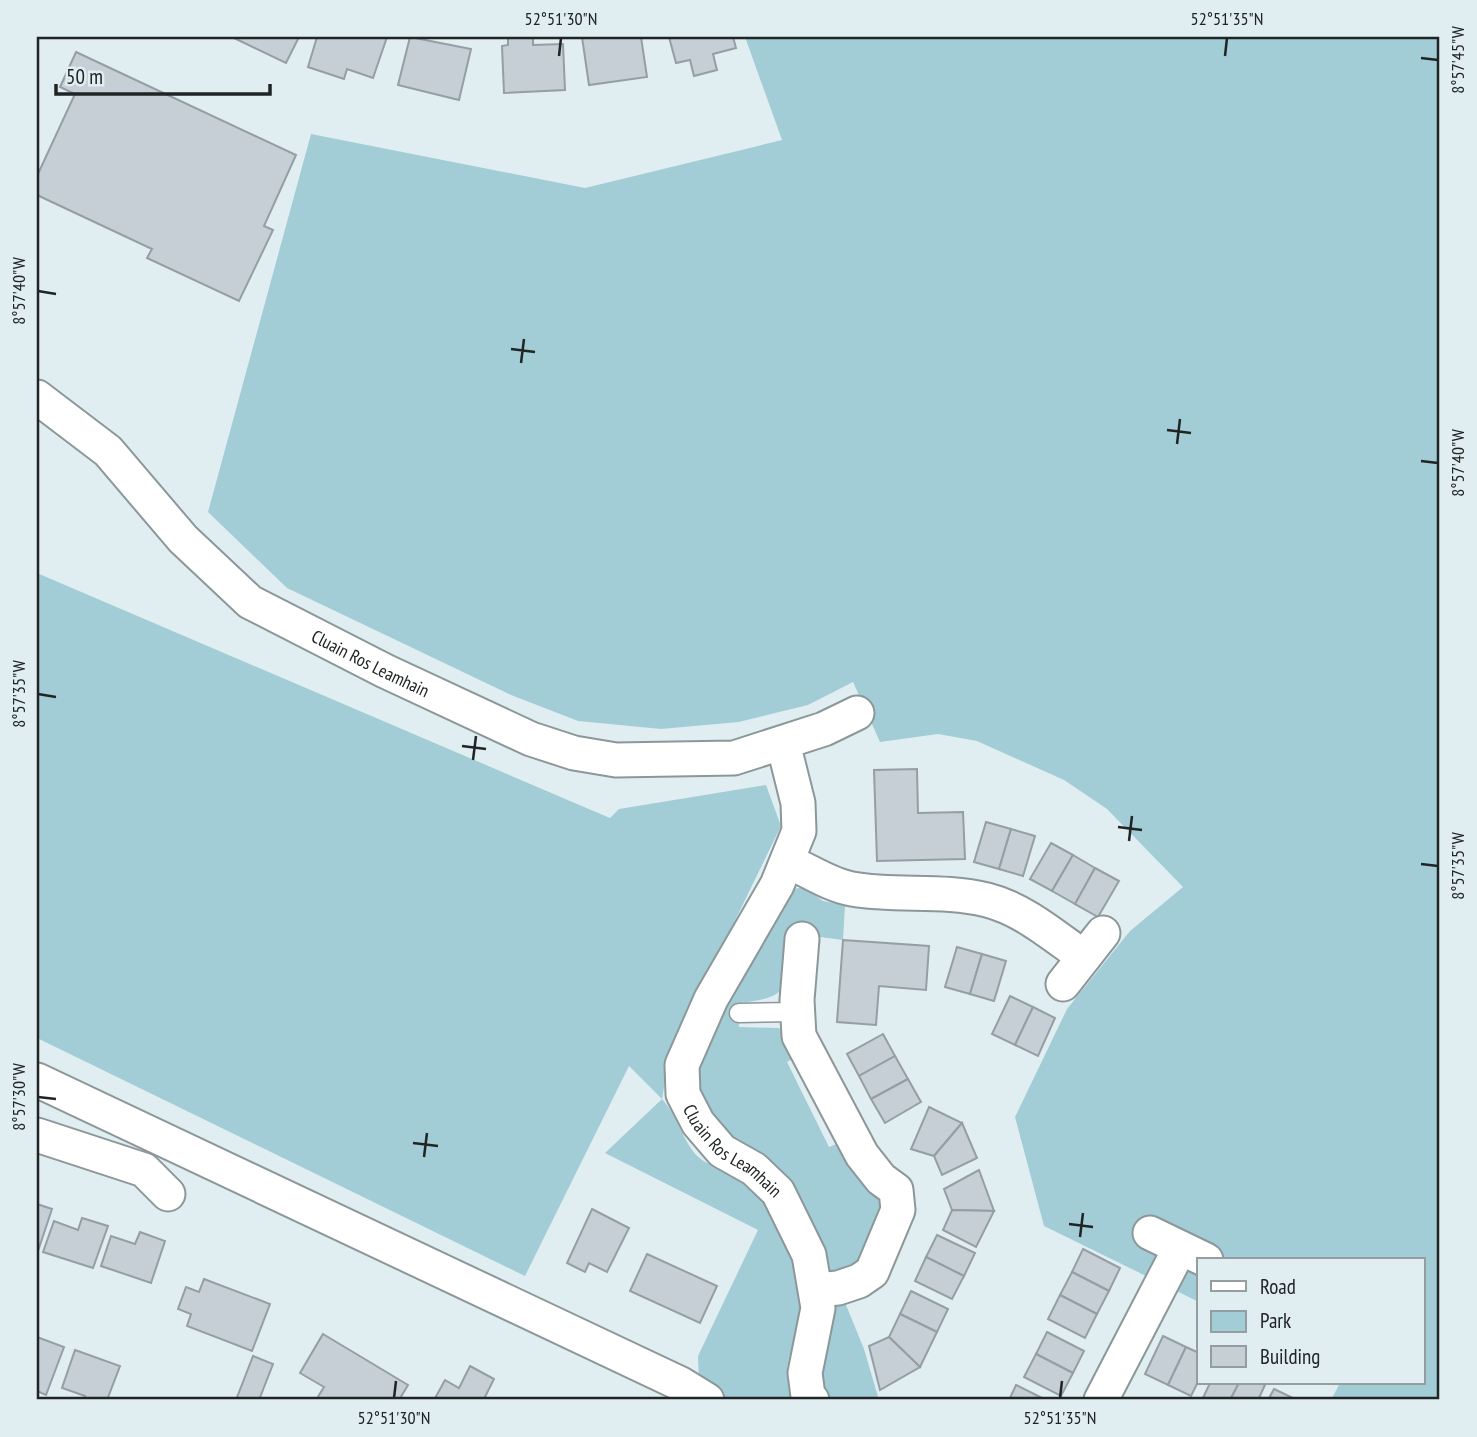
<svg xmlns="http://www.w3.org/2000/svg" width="1477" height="1437" viewBox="0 0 1477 1437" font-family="'PT Sans Narrow',sans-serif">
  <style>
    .green { fill: #a3cdd6 }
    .building { fill: #c5cfd5; stroke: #959ea4; stroke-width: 2 }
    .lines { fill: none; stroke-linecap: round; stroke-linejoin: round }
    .service-casing { stroke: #8b9799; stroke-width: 21 }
    .minor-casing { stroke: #8b9799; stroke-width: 37 }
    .service { stroke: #fff; stroke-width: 18 }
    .minor { stroke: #fff; stroke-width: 33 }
    .ticks { fill: none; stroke: #202425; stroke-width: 2.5 }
    .labels { text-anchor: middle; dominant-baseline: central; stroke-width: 7; stroke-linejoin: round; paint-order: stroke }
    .street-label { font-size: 18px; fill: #202425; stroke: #e1eef1 }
    .neatline { fill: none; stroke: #202425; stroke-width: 2.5 }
    .ticks-label { font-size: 18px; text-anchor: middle; fill: #202425 }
  </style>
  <rect width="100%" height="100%" fill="#e1eef1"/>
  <!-- green -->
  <g class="green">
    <polygon points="745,37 1440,37 1440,1400 1331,1400 1340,1383 1423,1383 1423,1260 1199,1260 1199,1302 1044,1226 1015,1117 1067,1009 1130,931 1183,887 1107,809 1064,780 977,741 938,734 880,742 853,682 808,705 739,722 661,729 578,721 511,695 287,588 208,512 311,134 585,188 782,140"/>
    <path d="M37 573 610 818 619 809 766 785 781 826 670 1054 662 1099C676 1115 680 1133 692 1150 703 1166 726 1170 743 1179 777 1197 805 1275 803 1312 801 1333 786 1354 787 1375 788 1383 793 1393 796 1400H729L699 1383 698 1356 758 1230 605 1153 662 1099 629 1066 525 1276 37 1038Z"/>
    <path d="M803 887 823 901 845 905 843 940 790 933C787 984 796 998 738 1003L739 1027 779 1028 798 1056 787 1062 829 1147 841 1142 886 1200 859 1265 829 1273 697 1098 696 1055 786 891Z"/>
    <polygon points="844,1300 864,1349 879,1400 831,1400 824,1395 818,1361 829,1306"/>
  </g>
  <!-- building -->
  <g class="building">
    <polygon points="232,37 299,37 286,63"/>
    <polygon points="317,37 387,37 373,78 347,69 344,79 308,67"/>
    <polygon points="410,37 471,49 459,100 398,85"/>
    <polygon points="508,37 533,37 533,45 563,44 565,90 504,93 502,46 508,45"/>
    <polygon points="582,37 641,37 647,77 589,85"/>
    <polygon points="669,37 733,37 736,48 713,54 717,70 694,76 690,60 676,63"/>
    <polygon points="76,52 296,155 264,226 273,230 239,301 147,258 152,249 37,195 37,176 75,94 60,87"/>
    <polygon points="917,769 918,813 963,812 965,859 877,861 874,770"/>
    <polygon points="986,822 1011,829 999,869 974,862"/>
    <polygon points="1011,829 1035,836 1023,876 999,869"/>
    <polygon points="1051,843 1073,855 1052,891 1030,879"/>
    <polygon points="1073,855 1095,868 1075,904 1052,891"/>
    <polygon points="1095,868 1119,881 1098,917 1075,904"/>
    <polygon points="843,940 929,946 926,990 879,986 876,1025 837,1022"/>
    <polygon points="957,947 982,954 970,994 945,987"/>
    <polygon points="982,954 1006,961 994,1001 970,994"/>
    <polygon points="1010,996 1033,1007 1015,1045 992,1034"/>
    <polygon points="1033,1007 1055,1018 1038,1056 1015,1045"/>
    <polygon points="883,1034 895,1056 859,1076 847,1054"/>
    <polygon points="895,1056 908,1079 871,1099 859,1076"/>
    <polygon points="908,1079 921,1102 885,1123 871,1099"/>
    <polygon points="929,1107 962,1123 934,1156 911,1149"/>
    <polygon points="962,1123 977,1158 942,1175 934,1156"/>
    <polygon points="979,1170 994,1211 952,1210 944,1189"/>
    <polygon points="37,1204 52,1209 38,1251 37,1251"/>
    <polygon points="592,1209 629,1228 607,1272 589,1263 585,1272 567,1263"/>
    <polygon points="952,1210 994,1211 976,1247 943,1230"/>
    <polygon points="82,1218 108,1226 93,1268 43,1252 54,1221 78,1230"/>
    <polygon points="140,1232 165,1241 151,1283 101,1266 111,1236 135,1244"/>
    <polygon points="937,1235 975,1253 964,1276 926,1257"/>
    <polygon points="1083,1249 1120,1268 1109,1291 1072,1272"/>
    <polygon points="647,1254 717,1286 700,1323 630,1291"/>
    <polygon points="926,1257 964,1276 952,1299 915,1281"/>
    <polygon points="1072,1272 1109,1291 1097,1314 1060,1295"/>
    <polygon points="204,1279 270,1304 252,1351 187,1326 191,1314 178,1309 186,1287 199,1292"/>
    <polygon points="911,1291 948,1309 937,1332 900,1314"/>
    <polygon points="1060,1295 1097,1314 1085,1338 1048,1319"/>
    <polygon points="900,1314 937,1332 920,1367 889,1337"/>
    <polygon points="1047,1332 1084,1351 1073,1373 1036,1354"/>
    <polygon points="323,1334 408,1385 399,1400 316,1400 324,1387 300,1373"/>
    <polygon points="1163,1336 1186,1347 1168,1385 1145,1374"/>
    <polygon points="37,1337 64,1347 46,1395 37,1391"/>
    <polygon points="889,1337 920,1367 880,1390 869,1346"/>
    <polygon points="1186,1347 1199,1353 1199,1380 1191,1396 1168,1385"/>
    <polygon points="75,1350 120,1366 107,1400 84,1400 85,1396 62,1388"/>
    <polygon points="1036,1354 1073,1373 1061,1396 1024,1377"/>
    <polygon points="253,1356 273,1364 259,1400 236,1400"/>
    <polygon points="470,1366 494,1379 484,1399 487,1400 434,1400 445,1380 459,1388"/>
    <polygon points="1210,1383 1239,1383 1230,1400 1202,1400"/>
    <polygon points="1239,1383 1260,1383 1265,1385 1258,1400 1230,1400"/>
    <polygon points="1016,1385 1046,1400 1009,1400"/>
    <polygon points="1274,1389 1297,1400 1268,1400"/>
  </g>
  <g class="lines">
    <defs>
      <polyline id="service" points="739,1013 798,1012"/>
      <g id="minor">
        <path id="s1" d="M37 397 108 451 183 539 250 602 385 671 531 739 574 753 616 760 734 758 824 729 857 713"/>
        <path id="s2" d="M783 743 798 803 799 831 777 885 711 999 682 1065 683 1094 698 1123 722 1151 754 1169 778 1192 809 1255 818 1308 805 1373 808 1396 812 1400"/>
        <path d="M788 862C809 870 829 885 852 889 897 897 942 889 987 900 1023 909 1054 936 1084 957"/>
        <polyline points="802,939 797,1000 799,1036 862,1155 881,1179 896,1190 898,1210 872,1272 859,1281 838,1288 816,1290"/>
        <polyline points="1063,984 1103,933"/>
        <polyline points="37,1080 681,1384 707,1400"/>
        <polyline points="37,1135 144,1170 168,1194"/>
        <polyline points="1150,1233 1206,1260"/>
        <polyline points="1101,1400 1180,1248"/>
      </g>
    </defs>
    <!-- service casing -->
    <use href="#service" class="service-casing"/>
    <!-- minor casing -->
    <use href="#minor" class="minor-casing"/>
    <!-- service -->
    <use href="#service" class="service"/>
    <!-- minor -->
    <use href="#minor" class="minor"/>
  </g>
  <!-- ticks -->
  <path class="ticks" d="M559 56 561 38M1225 56 1227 38M1421 58 1438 60M38 291 56 294M511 349 535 352M521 363 524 339M1167 430 1191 433M1177 444 1180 419M1421 461 1438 463M38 694 56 697M462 746 486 749M473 760 476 736M1118 827 1142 830M1129 841 1132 816M1421 864 1438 866M38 1097 56 1099M413 1143 438 1146M424 1157 427 1133M1069 1224 1093 1227M1080 1237 1083 1213M394 1398 396 1381M1060 1398 1062 1381"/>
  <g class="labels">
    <!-- street labels -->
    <g class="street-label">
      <text stroke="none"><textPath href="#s1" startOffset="432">Cluain Ros Leamhain</textPath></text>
      <text stroke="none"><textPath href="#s2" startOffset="458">Cluain Ros Leamhain</textPath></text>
    </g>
  </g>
  <!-- border -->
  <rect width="1477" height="1437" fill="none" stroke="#e1eef1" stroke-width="77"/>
  <!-- legend -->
  <rect x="1197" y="1258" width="228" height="126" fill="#e1eef1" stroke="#949d9f" stroke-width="2"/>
  <rect x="1211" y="1281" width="35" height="10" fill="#ffffff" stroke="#949d9f" stroke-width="2"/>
  <text x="1260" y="1294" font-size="21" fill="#202425">Road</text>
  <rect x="1211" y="1311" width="35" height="21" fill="#a3cdd6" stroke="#949d9f" stroke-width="2"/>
  <text x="1260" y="1328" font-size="21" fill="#202425">Park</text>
  <rect x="1211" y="1346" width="35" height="21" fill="#c5cfd5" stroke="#949d9f" stroke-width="2"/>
  <text x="1260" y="1364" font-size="21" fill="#202425">Building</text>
  <!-- scale -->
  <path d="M56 84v10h214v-10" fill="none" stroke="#202425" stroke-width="3.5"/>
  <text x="66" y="84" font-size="21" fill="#202425" stroke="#e1eef1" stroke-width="5" paint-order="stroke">50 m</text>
  <rect x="38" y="38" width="1400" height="1360" class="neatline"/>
  <g class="ticks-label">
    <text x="561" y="25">52°51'30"N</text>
    <text x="1227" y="25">52°51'35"N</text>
    <text transform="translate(1458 60) rotate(-90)" y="6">8°57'45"W</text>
    <text transform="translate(19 291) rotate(-90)" y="6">8°57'40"W</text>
    <text transform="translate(1458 463) rotate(-90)" y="6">8°57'40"W</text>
    <text transform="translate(19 694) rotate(-90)" y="6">8°57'35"W</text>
    <text transform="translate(1458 866) rotate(-90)" y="6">8°57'35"W</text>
    <text transform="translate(19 1097) rotate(-90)" y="6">8°57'30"W</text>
    <text x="394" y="1424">52°51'30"N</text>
    <text x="1060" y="1424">52°51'35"N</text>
  </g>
</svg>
